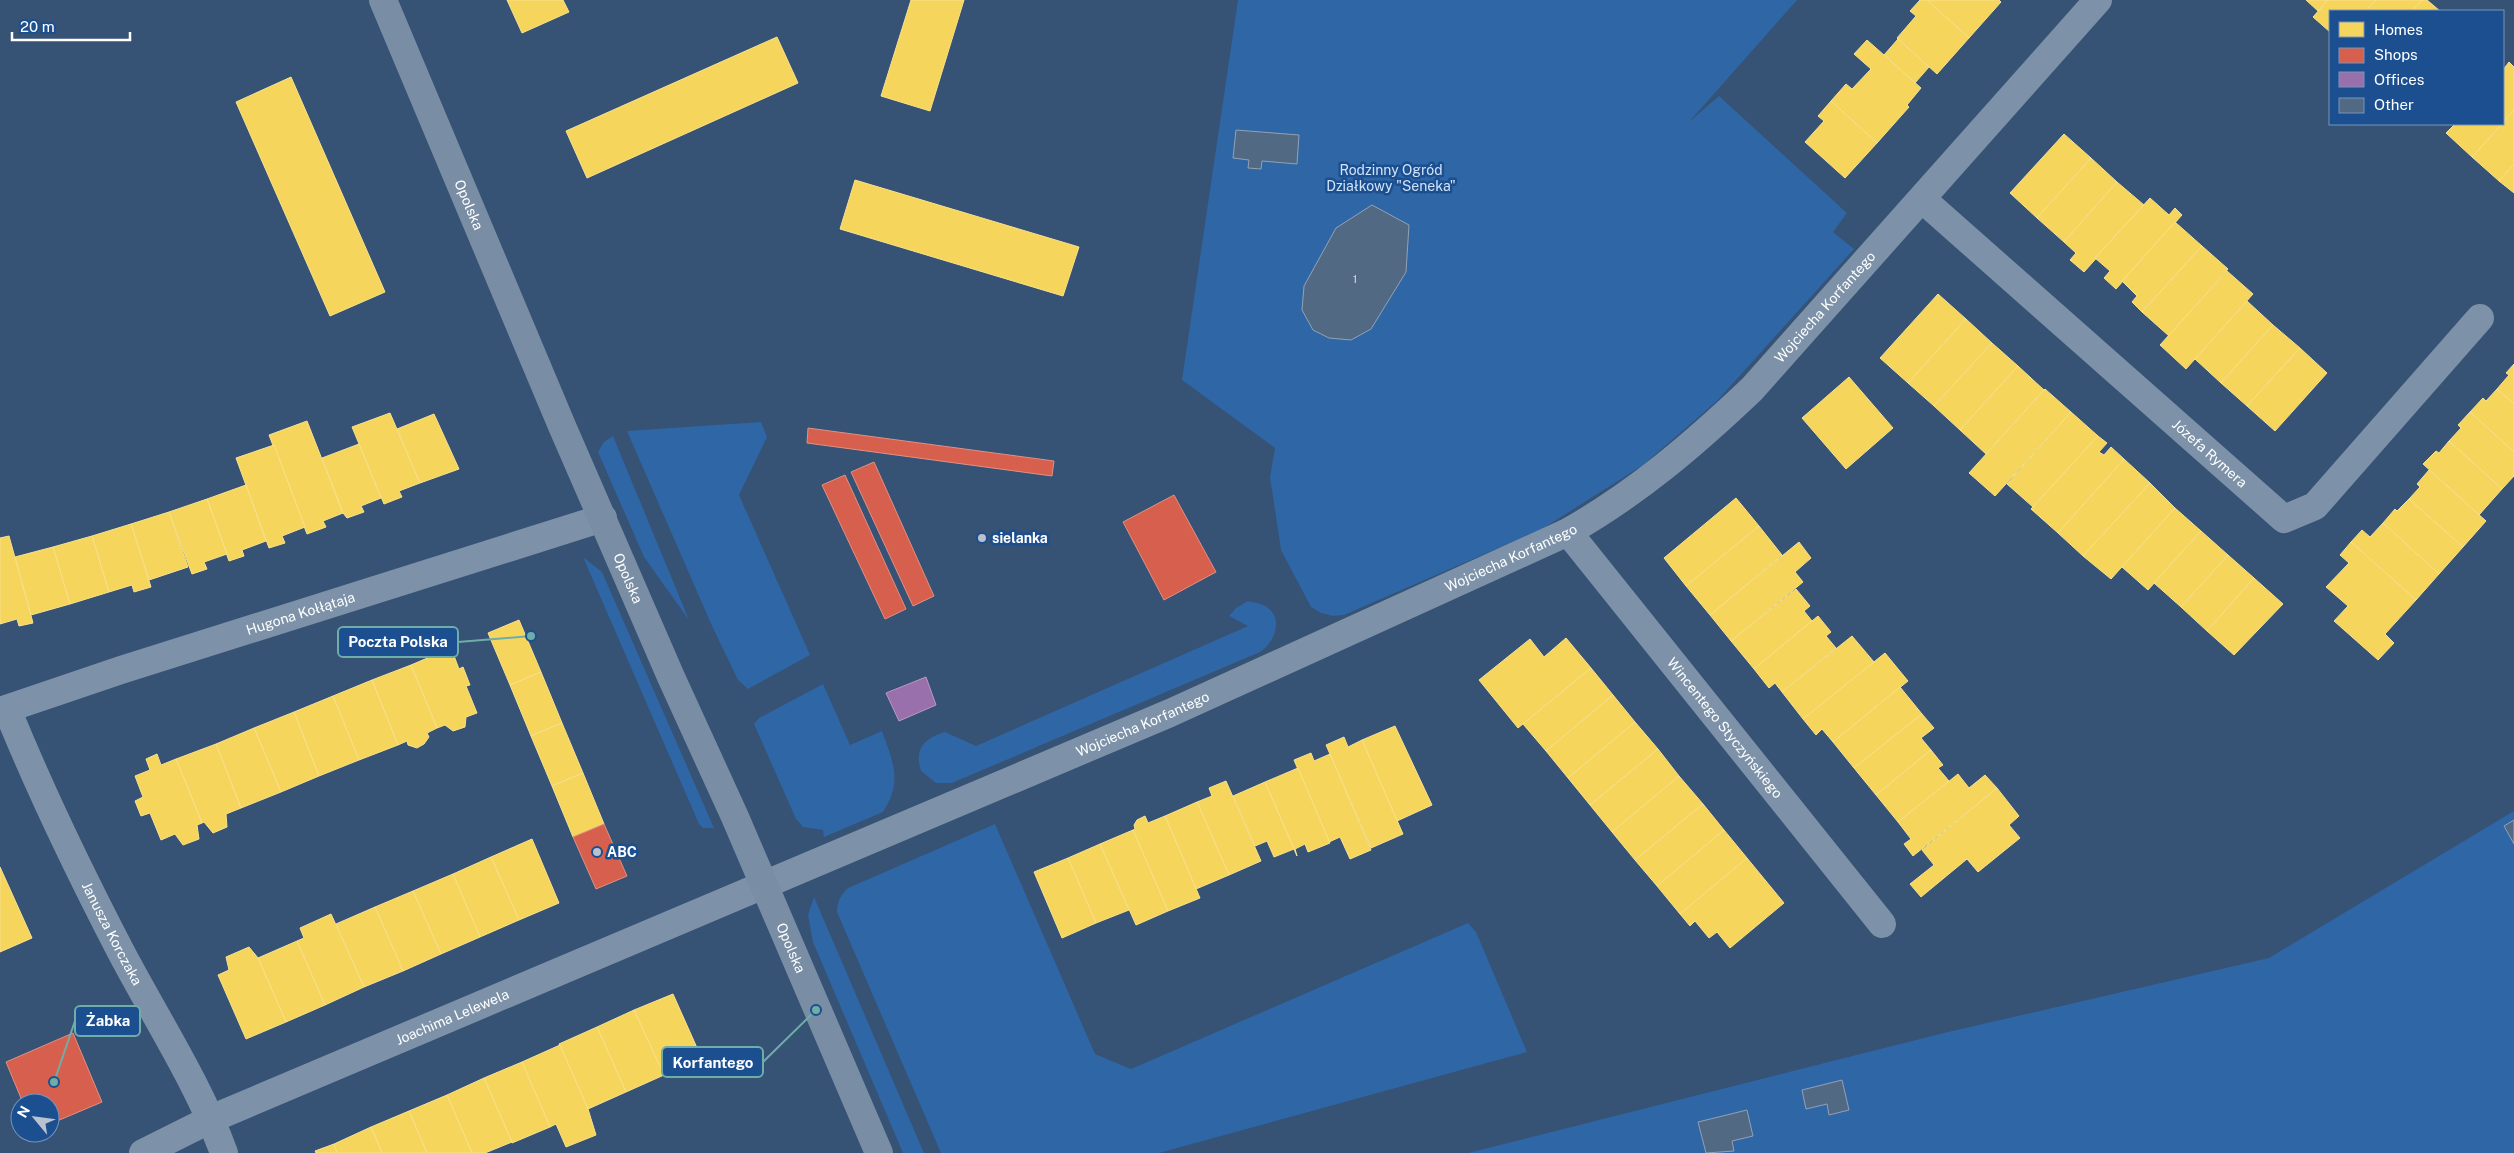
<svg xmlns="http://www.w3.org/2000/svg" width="2514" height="1153" viewBox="0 0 2514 1153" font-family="'Public Sans',sans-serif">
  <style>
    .green { fill: #2f66a5 }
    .homes { fill: #f6d55c; stroke: #f9e28d }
    .shops { fill: #d6604d; stroke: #e29082 }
    .offices { fill: #9970ab; stroke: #b89bc4 }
    .building { fill: #526984; stroke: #92a2b6 }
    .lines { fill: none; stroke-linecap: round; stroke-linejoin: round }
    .street { stroke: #7d92a8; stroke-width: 28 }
    .secondary { stroke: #798da4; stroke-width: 28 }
    .poi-dot { fill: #b9c2ce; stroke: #1b4f8f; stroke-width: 2 }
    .labels { text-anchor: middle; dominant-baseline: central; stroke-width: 5; stroke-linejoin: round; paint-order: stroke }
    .number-label { font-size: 11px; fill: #d4dae0 }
    .park-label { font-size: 14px; fill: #cfe3fa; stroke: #1b4f8f }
    .street-label { font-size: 14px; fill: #fff; stroke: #1b4f8f }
    .poi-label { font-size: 14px; font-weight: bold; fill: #fff; stroke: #1b4f8f; text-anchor: start }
    .leader { fill: none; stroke: #6fada8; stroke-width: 2 }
    .callout-dot { fill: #6fada8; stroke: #1b4f8f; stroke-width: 2 }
    .callout { fill: #1b4f8f; stroke: #6fada8; stroke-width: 2 }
    .callout-label { font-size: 15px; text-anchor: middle; font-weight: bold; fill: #fff }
  </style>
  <rect width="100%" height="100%" fill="#365274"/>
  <!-- green -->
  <g class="green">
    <polygon points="1238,0 1797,0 1689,122 1719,96 1847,213 1833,232 1854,249 1717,401 1643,465 1542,529 1344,615 1333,616 1321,613 1311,607 1281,550 1270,477 1275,448 1182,380"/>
    <polygon points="761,422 767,437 739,495 810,655 748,689 738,680 712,626 627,431"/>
    <polygon points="613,436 689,620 644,557 598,452 604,442"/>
    <polygon points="583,557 602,572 714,828 703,828 699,824"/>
    <path d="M1248 601C1255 603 1262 603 1268 608 1284 620 1274 643 1260 652L952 783H936L921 771C914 749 924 738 945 732L976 746 1248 626 1229 616 1236 608Z"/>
    <path d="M823 684 850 745 882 731C893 762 903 782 883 812L824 837 823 830 803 827 796 819 754 724 759 718Z"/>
    <polygon points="2514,811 2514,1153 1468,1153 1948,1032 2269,958"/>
    <path d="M995 824 1095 1054 1131 1069 1468 923 1476 932 1527 1052 1159 1153H941L837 912C837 901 841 895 848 888Z"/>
    <polygon points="814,897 924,1153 903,1153 813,942 808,915"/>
  </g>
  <!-- homes -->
  <g class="homes">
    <polygon points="507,0 563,0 569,12 522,33"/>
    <polygon points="911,0 964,0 930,111 881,96"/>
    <polygon points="1920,0 1927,0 1969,38 1937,74 1897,38 1916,16 1910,11"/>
    <polygon points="1927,0 1999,0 2001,2 1969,38"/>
    <polygon points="2306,0 2328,0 2318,11"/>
    <polygon points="2328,0 2376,0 2366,11 2330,11 2330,32 2313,17"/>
    <polygon points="2376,0 2422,0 2412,11 2366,11"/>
    <polygon points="2422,0 2427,0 2440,11 2412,11"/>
    <polygon points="777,37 798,83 587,178 566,131"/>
    <polygon points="1898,39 1929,67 1915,83 1884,55"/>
    <polygon points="1867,40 1921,88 1907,105 1909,107 1877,143 1831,101 1846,84 1852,89 1871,69 1854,54"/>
    <polygon points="2509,62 2514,67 2514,110 2503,122 2503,70"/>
    <polygon points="291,77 385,292 330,316 236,102"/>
    <polygon points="1831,101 1877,143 1845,178 1805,142 1824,121 1818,116"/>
    <polygon points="2514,110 2514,164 2499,181 2472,157"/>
    <polygon points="2455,124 2502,124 2472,157 2446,133"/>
    <polygon points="2064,134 2091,158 2037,218 2010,193"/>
    <polygon points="2091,158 2117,182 2064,242 2037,218"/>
    <polygon points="2514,164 2514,193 2499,181"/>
    <polygon points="855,180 1079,247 1063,296 840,229"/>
    <polygon points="2117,182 2144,205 2084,272 2070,260 2076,253 2064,242"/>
    <polygon points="2150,198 2169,215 2175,208 2182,215 2116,289 2104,278 2110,271 2095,258"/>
    <polygon points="2175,222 2202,246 2142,312 2132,302 2137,296 2122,281"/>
    <polygon points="2202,246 2228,269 2169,336 2142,312"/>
    <polygon points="2227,271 2253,294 2186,369 2160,345"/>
    <polygon points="1938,294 1966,319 1908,383 1880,358"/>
    <polygon points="2247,301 2273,325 2221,383 2195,359"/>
    <polygon points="1966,319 1992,343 1934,406 1908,383"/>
    <polygon points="2273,325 2300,348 2247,406 2221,383"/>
    <polygon points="1992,343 2018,366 1960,430 1934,406"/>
    <polygon points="2300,348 2327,373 2275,431 2247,406"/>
    <polygon points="2514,364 2514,404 2497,389 2509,375 2506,373"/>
    <polygon points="2018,366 2044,390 1986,454 1960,430"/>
    <polygon points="1849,377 1893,428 1846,469 1802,418"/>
    <polygon points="2045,389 2071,412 1995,496 1969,473"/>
    <polygon points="2497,389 2514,404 2514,452 2470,412 2483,398 2486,401"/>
    <polygon points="2071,412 2098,436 2033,507 2007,484"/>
    <polygon points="2470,412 2514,452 2514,476 2502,489 2449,441 2461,428 2458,425"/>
    <polygon points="390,413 420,483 399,491 402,497 384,504 352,427"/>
    <polygon points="434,414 459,469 420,483 397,429"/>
    <polygon points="307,421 343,513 323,521 326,527 307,534 269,435"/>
    <polygon points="2098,436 2107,443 2099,452 2104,455 2111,447 2124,459 2058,533 2031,509"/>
    <polygon points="2449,441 2502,489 2479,515 2423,464 2436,451 2439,453"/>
    <polygon points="359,444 381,498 361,506 364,512 347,518 343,513 322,458"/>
    <polygon points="274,445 305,527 282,536 285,543 269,548 236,458"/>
    <polygon points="2124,459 2150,483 2083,556 2058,533"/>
    <polygon points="2429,470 2486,521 2463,547 2409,499 2420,487 2417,484"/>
    <polygon points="2150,483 2175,508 2111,579 2083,556"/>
    <polygon points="246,485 266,541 242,550 244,556 229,561 207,499"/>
    <polygon points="1736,498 1759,526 1686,586 1664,558"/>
    <polygon points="207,499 227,554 204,562 207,569 192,574 169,512"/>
    <polygon points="2409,499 2463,547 2439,574 2383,523 2395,509 2397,511"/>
    <polygon points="2175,508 2201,531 2148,590 2122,567"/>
    <polygon points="169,512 188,567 149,580 131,524"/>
    <polygon points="2383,523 2439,574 2416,600 2351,542 2362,530 2370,537"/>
    <polygon points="131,524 151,587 134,592 132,585 109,592 92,536"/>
    <polygon points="1759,526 1782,555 1710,615 1686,586"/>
    <polygon points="2201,531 2228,555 2181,607 2154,583"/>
    <polygon points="9,536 33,623 19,626 17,619 0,624 0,538"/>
    <polygon points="92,536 109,592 70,604 53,547"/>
    <polygon points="1799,542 1811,558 1795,572 1803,582 1731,641 1710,615"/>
    <polygon points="2351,542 2416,600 2385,634 2394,643 2378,660 2334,621 2348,606 2326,587 2349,563 2340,555"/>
    <polygon points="53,547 70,604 31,615 15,557"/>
    <polygon points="2228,555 2254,578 2207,631 2181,607"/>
    <polygon points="2254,578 2283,604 2234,655 2207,631"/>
    <polygon points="1796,589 1810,606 1804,611 1812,621 1754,669 1731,641"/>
    <polygon points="1818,616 1831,632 1826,636 1836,648 1782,692 1775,683 1769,688 1754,669"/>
    <polygon points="519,620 541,672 510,685 488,633"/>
    <polygon points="1852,636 1874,662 1803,719 1782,692"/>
    <polygon points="1566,638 1591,668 1518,728 1479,680 1530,639 1544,657"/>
    <polygon points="451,648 459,669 463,667 470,685 466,686 477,713 466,717 465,727 453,731 445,725 437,728 411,665"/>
    <polygon points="1885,653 1908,681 1833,742 1822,729 1816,735 1803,719"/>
    <polygon points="411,665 437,728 427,733 429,737 424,744 417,748 408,745 407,741 398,745 372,680"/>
    <polygon points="1591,668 1613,695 1546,751 1523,724"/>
    <polygon points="541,672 562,723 531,736 510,685"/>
    <polygon points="372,680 398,745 359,760 333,696"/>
    <polygon points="1900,687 1922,714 1854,768 1833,742"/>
    <polygon points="1613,695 1635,722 1568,778 1546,751"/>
    <polygon points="333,696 359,760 319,776 294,712"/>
    <polygon points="294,712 319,776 281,792 254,728"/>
    <polygon points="1922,714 1934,728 1921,738 1931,750 1876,795 1854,768"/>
    <polygon points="1635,722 1658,749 1590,805 1568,778"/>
    <polygon points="562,723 583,773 552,786 531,736"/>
    <polygon points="1395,726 1432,805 1397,821 1362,740"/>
    <polygon points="254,728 281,792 241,808 216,744"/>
    <polygon points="1344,737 1348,747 1362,740 1403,834 1371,848 1326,745"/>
    <polygon points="216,744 241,808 226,814 227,827 213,833 204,822 202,823 176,759"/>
    <polygon points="1658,749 1679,776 1612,832 1590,805"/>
    <polygon points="1931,750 1943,765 1938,768 1949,781 1898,822 1876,795"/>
    <polygon points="1311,753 1314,761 1330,754 1371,850 1350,859 1340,837 1329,842 1294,760"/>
    <polygon points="157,754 161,765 176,759 202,823 197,825 199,839 183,845 175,834 161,840 150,813 141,816 135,801 143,797 135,776 150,770 146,759"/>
    <polygon points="1298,768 1330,843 1308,852 1305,844 1295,849 1297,856 1265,782"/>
    <polygon points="583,773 604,824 573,837 552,786"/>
    <polygon points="1958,774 1969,788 1985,775 1997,788 1913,856 1904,844 1911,839 1898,822"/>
    <polygon points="1679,776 1703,804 1635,860 1612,832"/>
    <polygon points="1226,781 1261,861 1229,875 1197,802 1212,796 1209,788"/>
    <polygon points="1265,782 1294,849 1274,857 1267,841 1255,846 1233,796"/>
    <polygon points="1997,788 2019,816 2009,825 2020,838 1978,872 1967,859 1921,897 1910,884 1934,865 1922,850"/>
    <polygon points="1197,802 1229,875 1196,889 1165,816"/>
    <polygon points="1703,804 1724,830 1657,886 1635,860"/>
    <polygon points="1145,816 1148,823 1165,816 1200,898 1168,911 1133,830 1135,829 1134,825 1137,820"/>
    <polygon points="1133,830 1168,911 1136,925 1100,844"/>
    <polygon points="1724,830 1747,858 1680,914 1657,886"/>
    <polygon points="532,839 559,903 519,920 491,857"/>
    <polygon points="1100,844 1129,910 1096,923 1068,858"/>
    <polygon points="491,857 519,920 480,937 453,874"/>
    <polygon points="1068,858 1096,923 1062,938 1034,872"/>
    <polygon points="1747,858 1784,903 1730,948 1717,932 1709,938 1695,921 1690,926 1680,914"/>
    <polygon points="0,867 32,938 0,952"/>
    <polygon points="453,874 480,937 441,954 413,891"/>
    <polygon points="413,891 441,954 403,971 375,907"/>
    <polygon points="375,907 403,971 364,987 336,924"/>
    <polygon points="331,914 364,987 325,1005 297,941 304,938 300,928"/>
    <polygon points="297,941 325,1005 286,1022 258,958"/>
    <polygon points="249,947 258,958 286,1022 246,1039 218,975 229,970 226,957"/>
    <polygon points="673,994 702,1059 664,1075 634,1010"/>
    <polygon points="634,1010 664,1075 626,1092 597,1027"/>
    <polygon points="597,1027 626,1092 588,1109 559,1044"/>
    <polygon points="560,1045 588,1109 596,1135 566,1147 556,1124 550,1127 522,1062"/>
    <polygon points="522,1062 550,1127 512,1143 484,1078"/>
    <polygon points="484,1078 512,1142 485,1153 472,1153 447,1095"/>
    <polygon points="447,1095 472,1153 427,1153 409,1111"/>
    <polygon points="409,1111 427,1153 382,1153 371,1127"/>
    <polygon points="371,1127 382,1153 337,1153 334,1144"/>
    <polygon points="334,1144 337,1153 316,1153 315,1151"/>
  </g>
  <!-- shops -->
  <g class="shops">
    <polygon points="808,428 1054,461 1052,476 807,443"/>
    <polygon points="874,462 934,596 913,606 851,472"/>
    <polygon points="845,475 906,609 885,619 822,485"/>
    <polygon points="1174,495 1216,572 1164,600 1123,522"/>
    <polygon points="604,824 627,876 596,889 573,837"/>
    <polygon points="73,1033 102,1102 50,1124 50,1103 23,1103 6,1062"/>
  </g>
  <!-- offices -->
  <polygon class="offices" points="926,677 936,705 899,721 886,693"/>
  <!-- building -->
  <g class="building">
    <polygon points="1236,130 1299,135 1297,164 1262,161 1261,169 1248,168 1249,160 1233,158"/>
    <polygon points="1372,205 1409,225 1406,272 1371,329 1351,340 1329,338 1313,330 1302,310 1304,286 1336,228"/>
    <polygon points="2514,820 2514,844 2504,826"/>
    <polygon points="1842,1080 1849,1110 1829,1115 1827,1104 1806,1109 1802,1090"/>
    <polygon points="1747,1110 1753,1136 1732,1141 1734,1151 1706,1153 1698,1122"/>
  </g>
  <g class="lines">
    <!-- street -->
    <g class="street">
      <path id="s1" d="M1922 199 2284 519 2315 506 2480 318"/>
      <path id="s2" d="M1568 532 1882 924"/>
      <path id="s3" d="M7 709C40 790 80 873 120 950 155 1017 198 1082 224 1153"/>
      <path id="s4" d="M0 711 121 670 603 518"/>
      <path id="s5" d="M143 1153 211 1119 1170 713 1568 532C1637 493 1694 444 1752 389L2098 0"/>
    </g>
    <!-- secondary -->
    <path class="secondary" id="s6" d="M383 0 562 426 671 677 735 817 879 1153"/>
  </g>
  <!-- markers -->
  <g class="poi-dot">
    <circle cx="982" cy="538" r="5"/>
    <circle cx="597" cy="852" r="5"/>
  </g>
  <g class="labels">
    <!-- number labels -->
    <g class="number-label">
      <text x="1355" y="279">1</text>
    </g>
    <!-- park labels -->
    <g class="park-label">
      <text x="1391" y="170">Rodzinny Ogród<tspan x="1391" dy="16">Działkowy "Seneka"</tspan></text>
    </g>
    <!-- street labels -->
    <g class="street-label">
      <text stroke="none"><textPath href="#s6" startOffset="222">Opolska</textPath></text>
      <text stroke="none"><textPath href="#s5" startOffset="1898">Wojciecha Korfantego</textPath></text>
      <text stroke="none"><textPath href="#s1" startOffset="384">Józefa Rymera</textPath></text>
      <text stroke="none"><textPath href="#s5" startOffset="1492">Wojciecha Korfantego</textPath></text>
      <text stroke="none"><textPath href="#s6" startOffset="628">Opolska</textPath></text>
      <text stroke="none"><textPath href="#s4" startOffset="316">Hugona Kołłątaja</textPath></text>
      <text stroke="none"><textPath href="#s5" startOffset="1088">Wojciecha Korfantego</textPath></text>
      <text stroke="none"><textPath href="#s2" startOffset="251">Wincentego Styczyńskiego</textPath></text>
      <text stroke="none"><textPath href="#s3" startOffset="248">Janusza Korczaka</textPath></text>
      <text stroke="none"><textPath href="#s6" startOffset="1032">Opolska</textPath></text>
      <text stroke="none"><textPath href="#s5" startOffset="338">Joachima Lelewela</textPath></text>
    </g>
    <!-- poi labels -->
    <g class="poi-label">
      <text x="992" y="538">sielanka</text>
      <text x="607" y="852">ABC</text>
    </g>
  </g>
  <!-- callouts -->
  <path class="leader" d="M531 636L458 642M54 1082L75 1021M816 1010L763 1062"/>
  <g class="callout-dot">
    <circle cx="531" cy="636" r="5"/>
    <circle cx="54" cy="1082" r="5"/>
    <circle cx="816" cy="1010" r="5"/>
  </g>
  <g class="callout">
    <rect x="338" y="627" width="120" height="30" rx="5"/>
    <rect x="75" y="1006" width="65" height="30" rx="5"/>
    <rect x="662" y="1047" width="101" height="30" rx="5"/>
  </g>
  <g class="callout-label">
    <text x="398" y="647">Poczta Polska</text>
    <text x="108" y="1026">Żabka</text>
    <text x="713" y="1068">Korfantego</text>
  </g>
  <!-- legend -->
  <rect x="2329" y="10" width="175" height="115" fill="#1b4f8f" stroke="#7695bc"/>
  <rect x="2339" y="22" width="25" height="15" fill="#f6d55c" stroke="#7695bc"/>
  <text x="2374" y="35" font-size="15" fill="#ffffff">Homes</text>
  <rect x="2339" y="48" width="25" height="15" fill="#d6604d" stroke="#7695bc"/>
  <text x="2374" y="60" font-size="15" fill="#ffffff">Shops</text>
  <rect x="2339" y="72" width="25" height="15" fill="#9970ab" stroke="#7695bc"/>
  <text x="2374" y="85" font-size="15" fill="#ffffff">Offices</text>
  <rect x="2339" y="98" width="25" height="15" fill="#526984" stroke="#7695bc"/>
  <text x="2374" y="110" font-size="15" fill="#ffffff">Other</text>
  <!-- north arrow -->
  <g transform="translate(35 1118) rotate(299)"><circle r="24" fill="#1b4f8f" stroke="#7695bc"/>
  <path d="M0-4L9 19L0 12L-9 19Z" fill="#b9c2ce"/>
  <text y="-8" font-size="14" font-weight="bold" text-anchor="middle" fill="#ffffff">N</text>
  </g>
  <!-- scale -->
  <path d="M12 32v8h118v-8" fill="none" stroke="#ffffff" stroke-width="2.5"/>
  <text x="20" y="32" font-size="15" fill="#ffffff" stroke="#1b4f8f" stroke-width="4" paint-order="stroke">20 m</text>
</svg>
